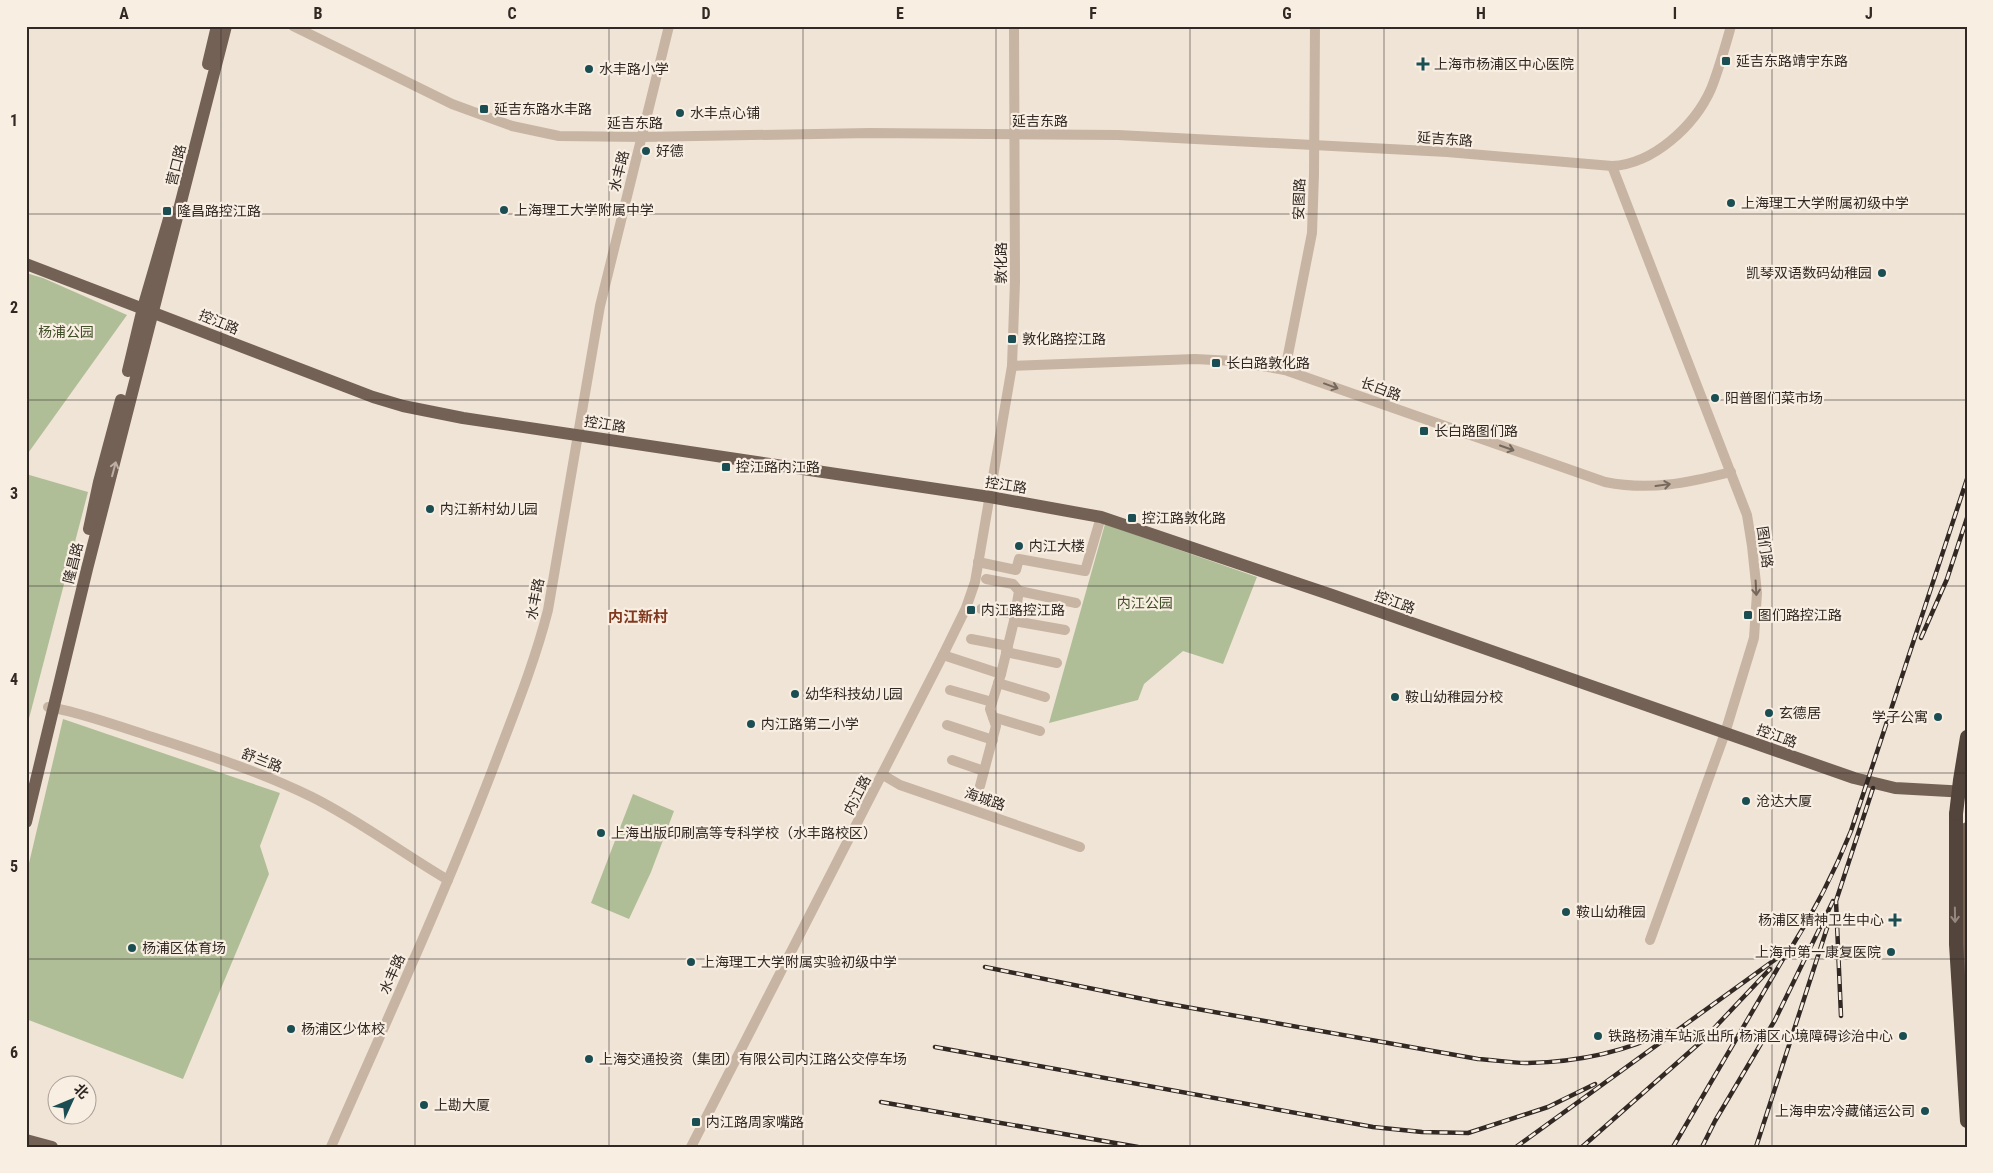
<svg xmlns="http://www.w3.org/2000/svg" width="1993" height="1173" viewBox="0 0 1993 1173" font-family="'Roboto Condensed','Noto Sans SC',sans-serif">
  <style>
    .green { fill: #b0be97 }
    .lines { fill: none; stroke-linecap: round; stroke-linejoin: round }
    .minor { stroke: #c7b4a3; stroke-width: 10 }
    .major { stroke: #746156; stroke-width: 12 }
    .highway { stroke: #53443c; stroke-width: 14 }
    .rail-casing { stroke: #322925; stroke-width: 4.5 }
    .rail { stroke: #f8eee2; stroke-width: 2.5; stroke-dasharray: 8; stroke-linecap: butt }
    .highway-bridge { stroke: #53443c; stroke-width: 14 }
    .oneway { stroke: #75685e }
    .oneway2 { stroke: #bdafa3 }
    .oneway3 { stroke: #95887e }
    .grid { fill: none; stroke: #322925; stroke-width: 1; stroke-opacity: 0.55 }
    .poi-dot { fill: #1b4e53; stroke: #f8eee2; stroke-width: 2 }
    .labels { text-anchor: middle; dominant-baseline: central; stroke-width: 4.5; stroke-linejoin: round; paint-order: stroke }
    .poi-label { font-size: 14px; fill: #322925; stroke: #f8eee2; text-anchor: start }
    .street-label { font-size: 14px; fill: #322925; stroke: #f8eee2 }
    .park-label { font-size: 14px; fill: #415029; stroke: #f8eee2 }
    .neighbourhood-label { font-size: 15px; font-weight: bold; fill: #80381f; stroke: #f8eee2 }
    .neatline { fill: none; stroke: #322925; stroke-width: 2 }
    .grid-label { font-size: 16px; text-anchor: middle; font-weight: bold; fill: #322925 }
  </style>
  <rect width="100%" height="100%" fill="#f0e4d6"/>
  <!-- green -->
  <g class="green">
    <polygon points="26,273 43,278 127,315 26,456"/>
    <polygon points="26,474 88,492 26,730"/>
    <polygon points="1105,524 1257,577 1223,664 1183,651 1144,684 1138,700 1049,723"/>
    <polygon points="63,719 280,793 260,846 269,874 183,1079 26,1019 26,876"/>
    <polygon points="633,794 674,811 651,872 629,919 591,903"/>
  </g>
  <g class="lines">
    <!-- minor -->
    <g class="minor">
      <path d="M293 26 452 104 512 126 559 136 642 137 870 133 1118 135 1447 152 1612 166C1654 164 1695 125 1711 89 1719 69 1725 47 1731 26"/>
      <polyline points="1612,166 1747,515 1752,546 1757,593 1754,638 1725,733 1650,940"/>
      <path d="M1012 366 1195 359 1233 361 1285 370 1605 482C1650 491 1687 483 1731 472"/>
      <polyline points="1285,370 1312,233 1314,174 1315,26"/>
      <polyline points="978,562 1016,570 1019,559 1085,571 1101,517"/>
      <polyline points="1019,591 1076,603"/>
      <polyline points="981,609 1015,614"/>
      <polyline points="1014,621 1065,630"/>
      <polyline points="971,639 1008,646"/>
      <polyline points="1006,652 1057,663"/>
      <polyline points="943,655 1001,674 1014,621 1019,591 1013,584 986,579"/>
      <polyline points="998,683 1045,697"/>
      <polyline points="950,690 992,702"/>
      <path d="M48 707C77 711 117 726 146 735 202 753 259 771 312 797 360 821 402 853 448 880"/>
      <polyline points="993,717 1040,731"/>
      <polyline points="947,725 993,740"/>
      <polyline points="952,760 984,771"/>
      <polyline points="883,775 900,785 1080,847"/>
      <polyline points="980,786 996,726 990,709 1001,674"/>
      <path d="M331 1147C386 1022 443 898 492 771 512 718 534 665 548 610L600 306 669 26"/>
      <polyline points="691,1147 943,655 966,608 975,582 1012,366 1015,281 1014,26"/>
    </g>
    <!-- major -->
    <g class="major">
      <polyline points="208,64 217,26"/>
      <polyline points="26,264 373,397 403,406 463,418 990,497 1101,517 1332,595 1854,778 1895,788 1967,792"/>
      <polyline points="128,371 143,308 171,212"/>
      <polyline points="89,529 99,482 121,400"/>
      <polyline points="26,822 87,569 226,26"/>
      <polyline points="1967,828 1965,881 1967,984"/>
      <polyline points="26,1140 52,1147"/>
    </g>
    <!-- highway -->
    <polyline class="highway" points="1956,814 1956,944 1967,1121"/>
    <defs>
      <g id="rail">
        <polyline points="1921,638 1947,579 1967,518"/>
        <path d="M985 967 1158 1002 1478 1059C1495 1060 1512 1063 1528 1063 1576 1062 1626 1052 1669 1030"/>
        <polyline points="1841,1016 1836,901 1873,788"/>
        <polyline points="935,1047 1373,1127 1422,1132 1468,1133 1548,1107 1595,1084"/>
        <polyline points="881,1102 1138,1147"/>
        <path d="M1516 1147 1791 948C1815 910 1834 873 1851 831L1967 479"/>
        <polyline points="1582,1147 1703,1040 1770,969"/>
        <polyline points="1673,1147 1786,954"/>
        <polyline points="1702,1147 1715,1121 1775,1020 1833,901"/>
        <polyline points="1756,1147 1827,928"/>
      </g>
    </defs>
    <!-- rail casing -->
    <use href="#rail" class="rail-casing"/>
    <!-- rail -->
    <use href="#rail" class="rail"/>
    <!-- highway-bridge -->
    <polyline class="highway-bridge" points="1956,814 1960,780 1967,737"/>
  </g>
  <!-- one-way arrows -->
  <defs><path id="oneway-shaft" d="M-6 0H5M1.5-3L5.5 0L1.5 3" fill="none" stroke-width="1.6" stroke-linecap="round" stroke-linejoin="round" transform="scale(1.25)"/></defs>
  <g class="oneway">
    <use href="#oneway-shaft" transform="translate(1331 386) rotate(20)"/>
    <use href="#oneway-shaft" transform="translate(1507 448) rotate(19)"/>
    <use href="#oneway-shaft" transform="translate(1663 485) rotate(-8)"/>
    <use href="#oneway-shaft" transform="translate(1756 588) rotate(87)"/>
  </g>
  <use class="oneway2" href="#oneway-shaft" transform="translate(114 469) rotate(-75)"/>
  <use class="oneway3" href="#oneway-shaft" transform="translate(1955 915) rotate(89)"/>
  <!-- grid -->
  <path class="grid" d="M221 26V1147M415 26V1147M609 26V1147M803 26V1147M996 26V1147M1190 26V1147M1384 26V1147M1578 26V1147M1772 26V1147M26 214H1967M26 400H1967M26 586H1967M26 773H1967M26 959H1967"/>
  <!-- markers -->
  <g class="poi-dot">
    <rect x="1721" y="56" width="10" height="10" rx="2.5"/>
    <path d="M1420.5 56.5h5v5h5v5h-5v5h-5v-5h-5v-5h5z"/>
    <circle cx="589" cy="69" r="5"/>
    <rect x="479" y="104" width="10" height="10" rx="2.5"/>
    <circle cx="680" cy="113" r="5"/>
    <circle cx="646" cy="151" r="5"/>
    <circle cx="1731" cy="203" r="5"/>
    <circle cx="504" cy="210" r="5"/>
    <rect x="162" y="206" width="10" height="10" rx="2.5"/>
    <circle cx="1882" cy="273" r="5"/>
    <rect x="1007" y="334" width="10" height="10" rx="2.5"/>
    <rect x="1211" y="358" width="10" height="10" rx="2.5"/>
    <circle cx="1715" cy="398" r="5"/>
    <rect x="1419" y="426" width="10" height="10" rx="2.5"/>
    <rect x="721" y="462" width="10" height="10" rx="2.5"/>
    <circle cx="430" cy="509" r="5"/>
    <rect x="1127" y="513" width="10" height="10" rx="2.5"/>
    <circle cx="1019" cy="546" r="5"/>
    <rect x="966" y="605" width="10" height="10" rx="2.5"/>
    <rect x="1743" y="610" width="10" height="10" rx="2.5"/>
    <circle cx="795" cy="694" r="5"/>
    <circle cx="1395" cy="697" r="5"/>
    <circle cx="1769" cy="713" r="5"/>
    <circle cx="1938" cy="717" r="5"/>
    <circle cx="751" cy="724" r="5"/>
    <circle cx="1746" cy="801" r="5"/>
    <circle cx="601" cy="833" r="5"/>
    <circle cx="1566" cy="912" r="5"/>
    <path d="M1892.5 912.5h5v5h5v5h-5v5h-5v-5h-5v-5h5z"/>
    <circle cx="132" cy="948" r="5"/>
    <circle cx="1891" cy="952" r="5"/>
    <circle cx="691" cy="962" r="5"/>
    <circle cx="291" cy="1029" r="5"/>
    <circle cx="1598" cy="1036" r="5"/>
    <circle cx="1903" cy="1036" r="5"/>
    <circle cx="589" cy="1059" r="5"/>
    <circle cx="424" cy="1105" r="5"/>
    <circle cx="1925" cy="1111" r="5"/>
    <rect x="691" y="1117" width="10" height="10" rx="2.5"/>
  </g>
  <g class="labels">
    <!-- poi labels -->
    <g class="poi-label">
      <text x="1736" y="61">延吉东路靖宇东路</text>
      <text x="1434" y="64">上海市杨浦区中心医院</text>
      <text x="599" y="69">水丰路小学</text>
      <text x="494" y="109">延吉东路水丰路</text>
      <text x="690" y="113">水丰点心铺</text>
      <text x="656" y="151">好德</text>
      <text x="1741" y="203">上海理工大学附属初级中学</text>
      <text x="514" y="210">上海理工大学附属中学</text>
      <text x="177" y="211">隆昌路控江路</text>
      <text x="1872" y="273" text-anchor="end">凯琴双语数码幼稚园</text>
      <text x="1022" y="339">敦化路控江路</text>
      <text x="1226" y="363">长白路敦化路</text>
      <text x="1725" y="398">阳普图们菜市场</text>
      <text x="1434" y="431">长白路图们路</text>
      <text x="736" y="467">控江路内江路</text>
      <text x="440" y="509">内江新村幼儿园</text>
      <text x="1142" y="518">控江路敦化路</text>
      <text x="1029" y="546">内江大楼</text>
      <text x="981" y="610">内江路控江路</text>
      <text x="1758" y="615">图们路控江路</text>
      <text x="805" y="694">幼华科技幼儿园</text>
      <text x="1405" y="697">鞍山幼稚园分校</text>
      <text x="1779" y="713">玄德居</text>
      <text x="1928" y="717" text-anchor="end">学子公寓</text>
      <text x="761" y="724">内江路第二小学</text>
      <text x="1756" y="801">沧达大厦</text>
      <text x="611" y="833">上海出版印刷高等专科学校（水丰路校区）</text>
      <text x="1576" y="912">鞍山幼稚园</text>
      <text x="1884" y="920" text-anchor="end">杨浦区精神卫生中心</text>
      <text x="142" y="948">杨浦区体育场</text>
      <text x="1881" y="952" text-anchor="end">上海市第一康复医院</text>
      <text x="701" y="962">上海理工大学附属实验初级中学</text>
      <text x="301" y="1029">杨浦区少体校</text>
      <text x="1608" y="1036">铁路杨浦车站派出所</text>
      <text x="1893" y="1036" text-anchor="end">杨浦区心境障碍诊治中心</text>
      <text x="599" y="1059">上海交通投资（集团）有限公司内江路公交停车场</text>
      <text x="434" y="1105">上勘大厦</text>
      <text x="1915" y="1111" text-anchor="end">上海申宏冷藏储运公司</text>
      <text x="706" y="1122">内江路周家嘴路</text>
    </g>
    <!-- street labels -->
    <g class="street-label">
      <text x="1040" y="121">延吉东路</text>
      <text x="635" y="123">延吉东路</text>
      <text transform="translate(1445 139) rotate(4)">延吉东路</text>
      <text transform="translate(176 165) rotate(-76)">营口路</text>
      <text transform="translate(619 171) rotate(-76)">水丰路</text>
      <text transform="translate(1299 199) rotate(-88)">安图路</text>
      <text transform="translate(1001 263) rotate(-90)">敦化路</text>
      <text transform="translate(219 322) rotate(22)">控江路</text>
      <text transform="translate(1381 389) rotate(20)">长白路</text>
      <text transform="translate(605 424) rotate(9)">控江路</text>
      <text transform="translate(1006 485) rotate(9)">控江路</text>
      <text transform="translate(1765 547) rotate(82)">图们路</text>
      <text transform="translate(73 563) rotate(-76)">隆昌路</text>
      <text transform="translate(535 599) rotate(-79)">水丰路</text>
      <text transform="translate(1395 602) rotate(20)">控江路</text>
      <text transform="translate(1777 736) rotate(20)">控江路</text>
      <text transform="translate(262 760) rotate(21)">舒兰路</text>
      <text transform="translate(857 795) rotate(-63)">内江路</text>
      <text transform="translate(985 799) rotate(19)">海城路</text>
      <text transform="translate(392 974) rotate(-66)">水丰路</text>
    </g>
    <!-- park labels -->
    <g class="park-label">
      <text x="66" y="332">杨浦公园</text>
      <text x="1145" y="603">内江公园</text>
    </g>
    <!-- neighbourhood labels -->
    <g class="neighbourhood-label">
      <text x="638" y="617">内江新村</text>
    </g>
  </g>
  <!-- border -->
  <rect width="1993" height="1173" fill="none" stroke="#f8eee2" stroke-width="55"/>
  <!-- north arrow -->
  <g transform="translate(72 1100) rotate(46)"><circle r="24" fill="#f8eee2" stroke="#a99f96"/>
  <path d="M0-4L9 19L0 12L-9 19Z" fill="#1b4e53"/>
  <text y="-8" font-size="14" font-weight="bold" text-anchor="middle" fill="#322925">北</text>
  </g>
  <rect x="28" y="28" width="1938" height="1118" class="neatline"/>
  <g class="grid-label">
    <text x="124" y="19">A</text>
    <text x="318" y="19">B</text>
    <text x="512" y="19">C</text>
    <text x="706" y="19">D</text>
    <text x="900" y="19">E</text>
    <text x="1093" y="19">F</text>
    <text x="1287" y="19">G</text>
    <text x="1481" y="19">H</text>
    <text x="1675" y="19">I</text>
    <text x="1869" y="19">J</text>
    <text x="14" y="126">1</text>
    <text x="14" y="313">2</text>
    <text x="14" y="499">3</text>
    <text x="14" y="685">4</text>
    <text x="14" y="872">5</text>
    <text x="14" y="1058">6</text>
  </g>
</svg>
